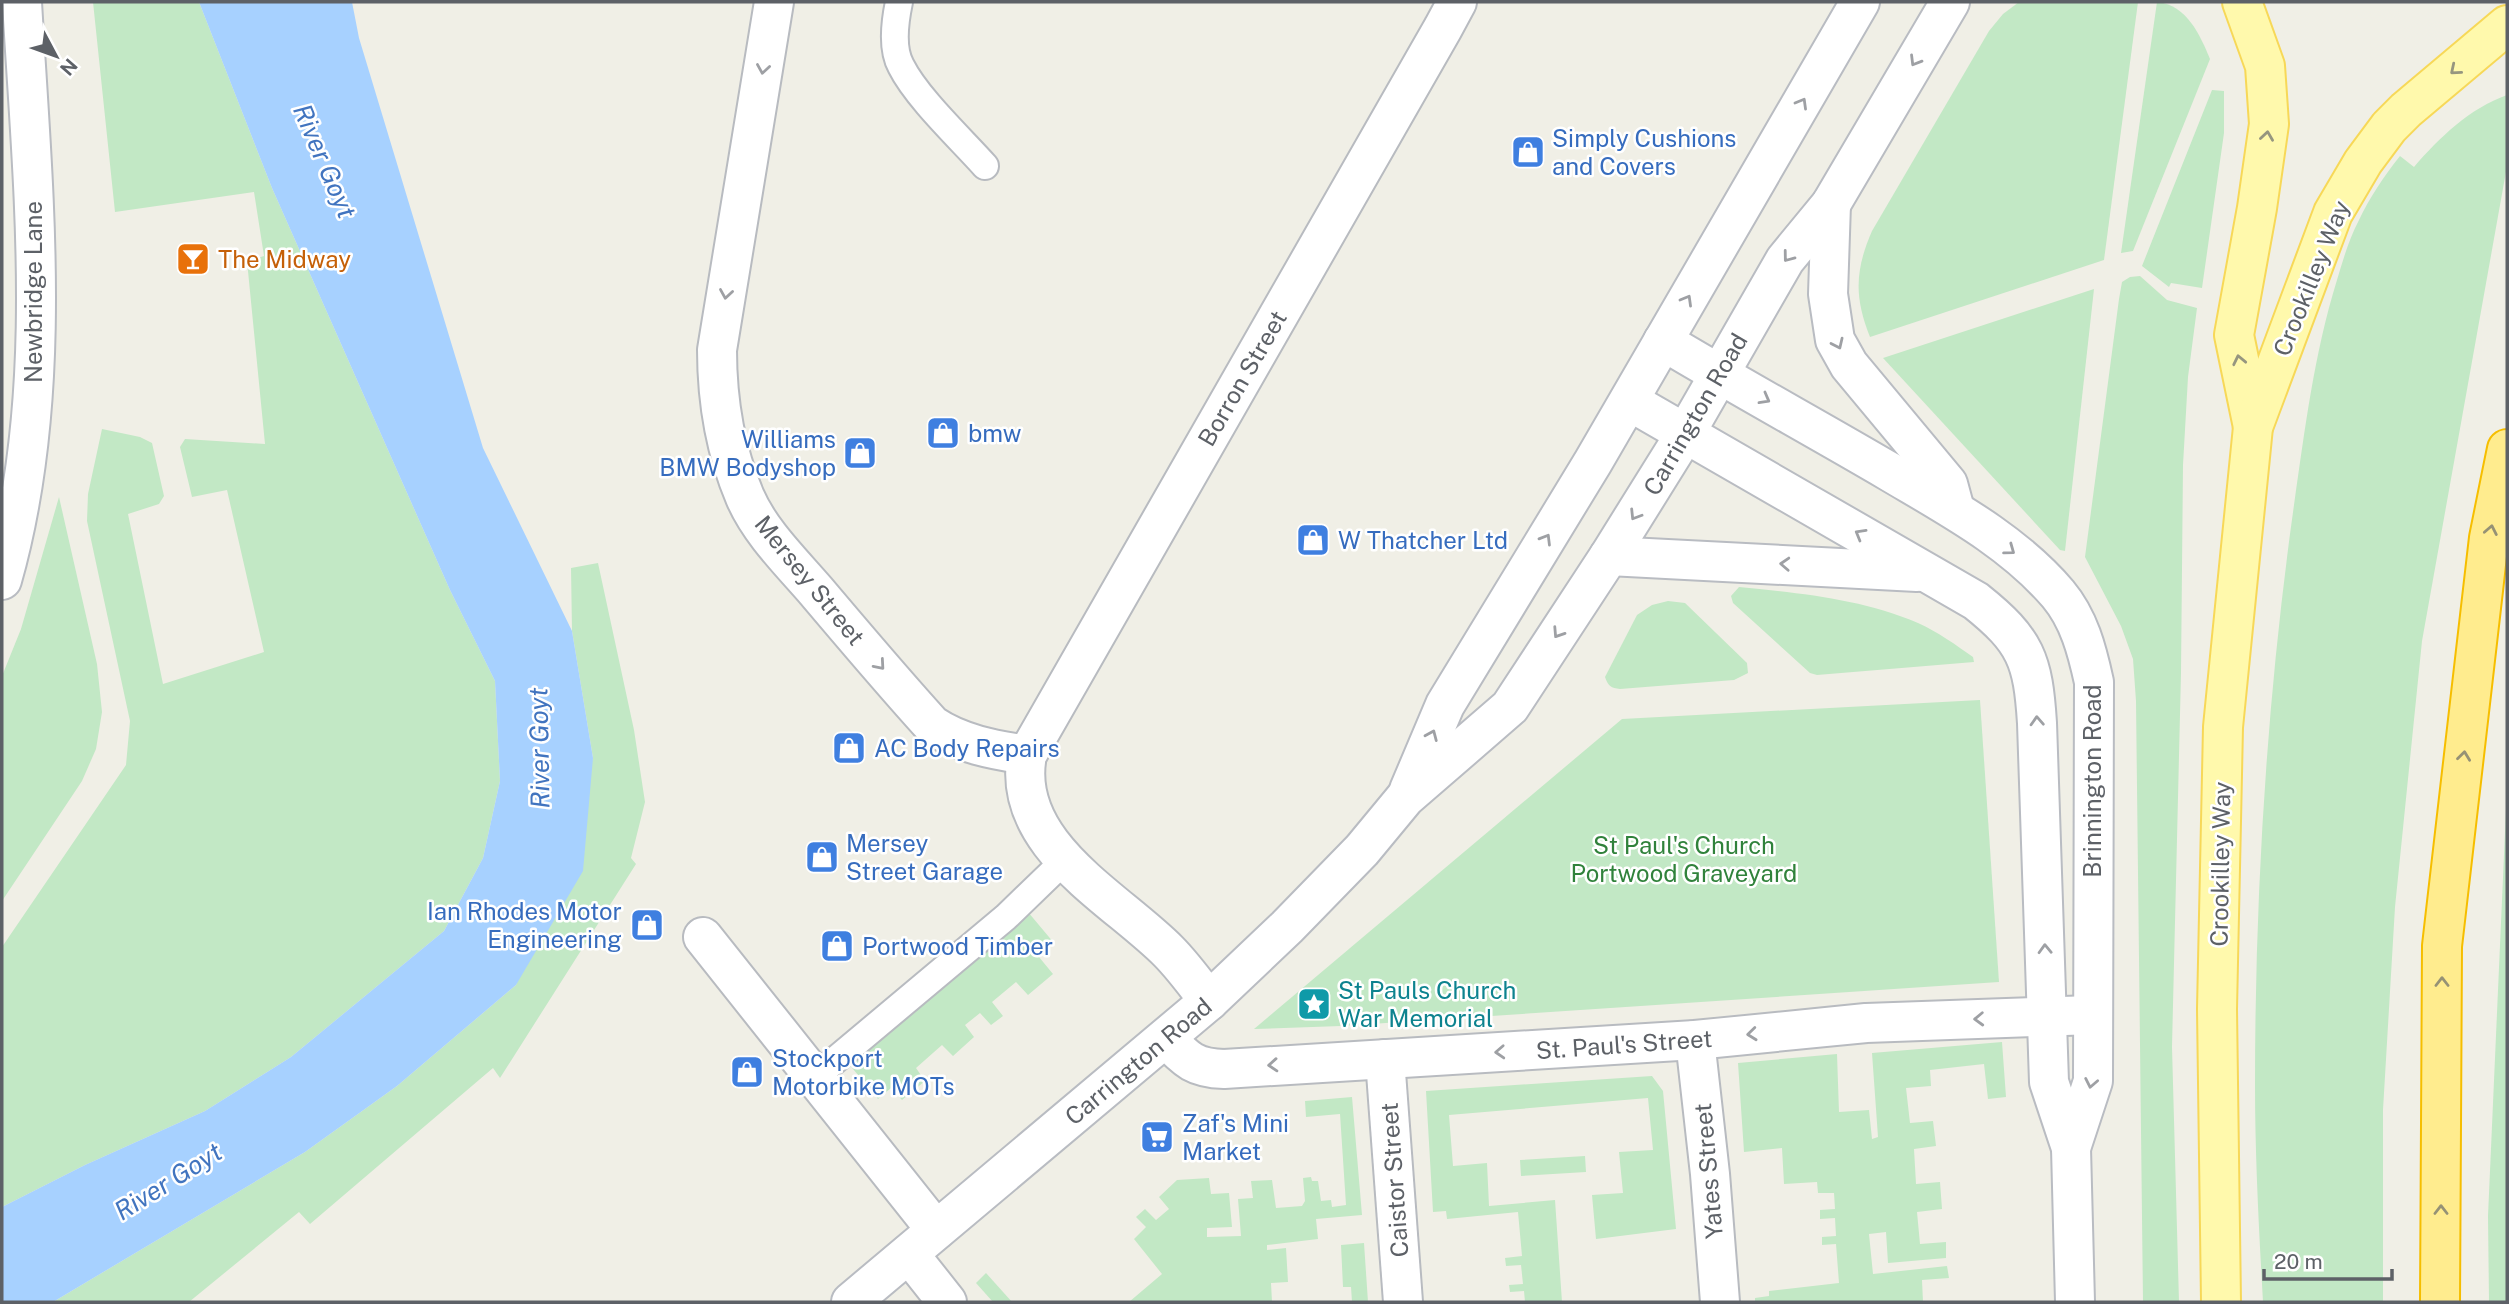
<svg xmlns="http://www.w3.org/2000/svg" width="2509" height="1304" viewBox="0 0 2509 1304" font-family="'Public Sans',sans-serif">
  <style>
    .green { fill: #c2e8c5 }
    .water { fill: #a7d1ff }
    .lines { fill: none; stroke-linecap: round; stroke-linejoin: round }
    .lane-casing { stroke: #b8bbc0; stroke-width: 30 }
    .street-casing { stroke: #b8bbc0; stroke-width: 42 }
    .secondary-casing { stroke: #b9bcc2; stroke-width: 42 }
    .primary-casing { stroke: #f7d858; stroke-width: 42 }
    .highway-casing { stroke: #f6be00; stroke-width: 42 }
    .lane { stroke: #fff; stroke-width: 26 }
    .street { stroke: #fff; stroke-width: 38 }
    .secondary { stroke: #fff; stroke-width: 38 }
    .primary { stroke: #fff9ac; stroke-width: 38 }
    .highway { stroke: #ffec8e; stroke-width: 38 }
    .oneway { stroke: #9ea0a4 }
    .oneway2 { stroke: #96967f }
    .oneway3 { stroke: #969275 }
    .labels { text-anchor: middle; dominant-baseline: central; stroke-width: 5; stroke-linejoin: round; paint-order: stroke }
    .shop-label { font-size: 24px; fill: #366cbe; stroke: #fff; text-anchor: start }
    .food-label { font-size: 24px; fill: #c56008; stroke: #fff; text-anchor: start }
    .street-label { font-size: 24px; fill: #5d6167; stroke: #fff }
    .park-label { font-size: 24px; fill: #30823b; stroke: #fff }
    .culture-label { font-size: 24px; fill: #0d838f; stroke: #fff; text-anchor: start }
    .water-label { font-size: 26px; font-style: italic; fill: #4174bf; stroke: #fff }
  </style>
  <rect width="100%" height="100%" fill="#f0efe6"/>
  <!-- green -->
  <g class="green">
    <polygon points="93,2 199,2 272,188 450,590 495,681 500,781 483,858 444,931 291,1057 205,1111 85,1165 2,1207 2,947 126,765 130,721 87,521 88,494 102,429 140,437 152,443 164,496 159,504 128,514 163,684 264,652 227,490 192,497 180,447 185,439 265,444 247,261 264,256 254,192 115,212"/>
    <path d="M2019 2H2138L2104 260 1870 337C1854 297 1855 270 1872 231L1989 31 2003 14Z"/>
    <path d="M2157 2C2187 5 2200 35 2210 59L2133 251 2121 253Z"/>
    <polygon points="2212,90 2224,91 2224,133 2202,288 2171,283 2169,287 2142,266"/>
    <path d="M2507 95V166L2422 641 2395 907 2383 1110V1302H2263C2259 1230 2255 1157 2255 1085 2255 892 2267 696 2294 505 2305 429 2314 354 2337 280 2343 260 2349 239 2359 220 2370 197 2384 176 2400 156L2414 167C2439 138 2470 108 2507 95Z"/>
    <polygon points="2140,276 2167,300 2197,308 2188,377 2183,465 2181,673 2172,1047 2179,1302 2143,1302 2136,701 2133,659 2121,626 2085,557 2119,299 2122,282 2130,277"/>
    <polygon points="2094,289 2065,551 2060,550 1883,358"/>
    <polygon points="59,497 97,664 102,712 96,749 82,781 2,901 2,676 21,629"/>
    <polygon points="598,563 634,730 645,802 631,858 636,864 500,1078 493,1068 310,1224 299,1212 189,1302 53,1302 305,1152 397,1086 516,985 593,758 572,631 571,568"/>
    <path d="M1739 587C1799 593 1862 599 1918 623 1938 632 1956 645 1973 657L1974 662 1817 675 1810 673 1733 603 1731 596Z"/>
    <path d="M1668 601 1685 603 1747 663 1748 673 1734 680 1620 689C1611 688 1608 686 1605 677L1637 615 1652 605Z"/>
    <polygon points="1980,700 1999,982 1341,1026 1254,1029 1622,719"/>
    <polygon points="2507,787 2507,1302 2489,1302 2488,1216"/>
    <polygon points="1028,912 1054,943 1039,957 1053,974 1028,995 1016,982 992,1002 1003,1016 991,1025 980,1013 965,1025 974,1037 953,1056 942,1045 916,1068 925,1081 902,1100 891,1088 878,1099 848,1063"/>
    <polygon points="2002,1042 2006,1097 1988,1099 1984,1064 1930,1070 1931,1086 1906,1088 1910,1123 1933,1121 1936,1146 1914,1149 1916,1184 1940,1182 1942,1209 1917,1212 1920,1244 1946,1242 1946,1258 1888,1263 1886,1232 1869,1234 1873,1274 1947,1266 1949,1278 1922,1280 1923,1302 1755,1302 1755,1298 1769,1296 1769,1291 1839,1283 1836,1244 1822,1245 1822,1237 1836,1236 1835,1218 1820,1219 1820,1210 1835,1209 1834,1193 1818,1193 1817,1182 1784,1184 1782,1148 1744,1152 1738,1063 1837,1054 1839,1112 1869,1110 1872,1139 1878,1137 1872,1053"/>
    <polygon points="1652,1076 1663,1091 1676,1229 1596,1239 1592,1195 1623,1193 1619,1152 1653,1150 1648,1098 1449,1115 1453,1166 1487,1163 1489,1206 1555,1200 1562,1302 1525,1302 1524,1291 1510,1292 1509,1285 1523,1284 1521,1265 1506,1266 1505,1258 1522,1256 1518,1212 1447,1219 1446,1211 1433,1212 1426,1091"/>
    <polygon points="1352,1097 1362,1215 1316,1219 1318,1239 1267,1245 1267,1250 1286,1248 1288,1282 1271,1283 1272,1302 1129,1302 1162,1274 1134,1239 1146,1227 1136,1217 1145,1209 1156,1220 1169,1209 1159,1197 1177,1180 1209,1178 1211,1194 1229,1193 1232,1227 1207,1228 1207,1237 1241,1236 1238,1199 1253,1198 1251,1181 1272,1180 1276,1208 1302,1206 1305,1201 1303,1178 1311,1177 1312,1181 1318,1181 1321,1201 1331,1200 1332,1207 1346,1205 1340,1114 1306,1117 1305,1101"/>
    <polygon points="1585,1156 1586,1172 1521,1176 1520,1160"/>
    <polygon points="1364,1243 1368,1302 1352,1302 1351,1287 1343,1287 1341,1245"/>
    <polygon points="986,1273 1012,1302 993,1302 976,1283"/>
  </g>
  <!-- water -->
  <polygon class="water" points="199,2 352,2 359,38 483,448 572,631 593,758 583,871 516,985 397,1086 305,1152 53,1302 2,1302 2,1207 85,1165 205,1111 291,1057 444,931 483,858 500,781 495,681 450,590 272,188"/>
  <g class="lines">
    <defs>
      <g id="lane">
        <path d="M899 2C895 21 891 48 901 66 917 98 961 139 985 166"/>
        <polyline points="815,1077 1006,917 1065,860"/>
      </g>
      <g id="street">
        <path d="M774 2 717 350C717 399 725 450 745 497 760 532 791 562 816 591 854 636 892 681 932 725 960 744 994 750 1027 755"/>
        <polyline points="703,937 936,1230"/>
        <path d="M1209 1001C1196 984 1183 966 1168 951 1114 897 1010 844 1027 755L1443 28 1457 2"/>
        <path d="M1166 1038C1186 1059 1193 1068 1224 1069L1695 1040 1866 1023 2092 1015"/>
        <polyline points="1695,1040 1710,1174 1720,1302"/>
        <polyline points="1385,1059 1403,1302"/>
        <polyline points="909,1254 947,1302"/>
      </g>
      <g id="secondary">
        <polyline points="1831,204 1828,294 1835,340 1849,365 1948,484 1955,510"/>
        <path d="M1663 341C1738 386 1815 428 1890 472 1949 507 2013 541 2058 594 2079 619 2087 650 2094 682L2093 1081 2071 1148"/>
        <path d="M1629 401 1976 601C2026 641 2033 660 2037 723L2049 1082 2071 1148 2075 1302"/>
        <polyline points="1609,556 1917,572"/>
        <path d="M2 580C55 395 33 191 22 2"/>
        <polyline points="1409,790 1445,705 1593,462 1860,2"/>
        <polyline points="851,1302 1209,1001 1287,927 1362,850 1405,798 1510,707 1609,556 1685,434 1785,260 1831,204 1950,2"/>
      </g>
      <g id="primary">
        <polyline points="2242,2 2265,66 2269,124 2257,208 2234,335 2253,427"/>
        <polyline points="2221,1302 2217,1009 2223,727 2253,427 2333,213 2363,162 2389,127 2406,110 2507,25"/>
      </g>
      <polyline id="highway" points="2440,1302 2442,946 2489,538 2507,449"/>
    </defs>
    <!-- lane casing -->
    <use href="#lane" class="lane-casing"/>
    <!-- street casing -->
    <use href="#street" class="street-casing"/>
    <!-- secondary casing -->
    <use href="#secondary" class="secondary-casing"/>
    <!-- primary casing -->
    <use href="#primary" class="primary-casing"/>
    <!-- highway casing -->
    <use href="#highway" class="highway-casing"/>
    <!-- lane -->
    <use href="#lane" class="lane"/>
    <!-- street -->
    <use href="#street" class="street"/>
    <!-- secondary -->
    <use href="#secondary" class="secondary"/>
    <!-- primary -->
    <use href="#primary" class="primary"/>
    <!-- highway -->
    <use href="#highway" class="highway"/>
  </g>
  <!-- one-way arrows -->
  <defs><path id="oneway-chevron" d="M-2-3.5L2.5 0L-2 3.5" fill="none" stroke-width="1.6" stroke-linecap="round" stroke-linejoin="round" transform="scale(1.75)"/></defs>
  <g class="oneway">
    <use href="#oneway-chevron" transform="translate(1915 61) rotate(121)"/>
    <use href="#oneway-chevron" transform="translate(763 69) rotate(99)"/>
    <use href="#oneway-chevron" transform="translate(1802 103) rotate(-60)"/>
    <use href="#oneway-chevron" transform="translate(1788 257) rotate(127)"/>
    <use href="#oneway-chevron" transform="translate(726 294) rotate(99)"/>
    <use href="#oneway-chevron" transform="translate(1687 300) rotate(-60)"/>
    <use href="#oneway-chevron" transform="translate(1838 344) rotate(65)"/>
    <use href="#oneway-chevron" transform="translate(1765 399) rotate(29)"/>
    <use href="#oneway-chevron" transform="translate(1635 515) rotate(122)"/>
    <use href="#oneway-chevron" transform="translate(1860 534) rotate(-150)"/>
    <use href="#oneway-chevron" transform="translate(1546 539) rotate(-59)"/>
    <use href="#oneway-chevron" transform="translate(2010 550) rotate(36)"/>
    <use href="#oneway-chevron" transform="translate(1785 564) rotate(-177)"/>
    <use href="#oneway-chevron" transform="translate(1558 633) rotate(123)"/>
    <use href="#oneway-chevron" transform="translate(880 665) rotate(49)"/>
    <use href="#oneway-chevron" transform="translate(2037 721) rotate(-93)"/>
    <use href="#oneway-chevron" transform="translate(1432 735) rotate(-67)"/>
    <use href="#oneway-chevron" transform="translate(2045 949) rotate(-92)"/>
    <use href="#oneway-chevron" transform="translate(1979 1019) rotate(178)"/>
    <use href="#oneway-chevron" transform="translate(1752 1034) rotate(174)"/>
    <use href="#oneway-chevron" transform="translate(1500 1052) rotate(177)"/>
    <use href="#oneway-chevron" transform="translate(1273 1065) rotate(176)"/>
    <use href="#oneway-chevron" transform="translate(2091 1083) rotate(101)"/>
  </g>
  <g class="oneway2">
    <use href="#oneway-chevron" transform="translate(2455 70) rotate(140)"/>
    <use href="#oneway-chevron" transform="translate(2267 136) rotate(-82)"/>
    <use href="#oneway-chevron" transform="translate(2239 360) rotate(-102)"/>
  </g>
  <g class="oneway3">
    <use href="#oneway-chevron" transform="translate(2491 530) rotate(-79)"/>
    <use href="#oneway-chevron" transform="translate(2464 756) rotate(-83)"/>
    <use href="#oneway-chevron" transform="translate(2442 982) rotate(-90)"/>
    <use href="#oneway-chevron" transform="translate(2441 1210) rotate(-90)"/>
  </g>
  <!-- icons -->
  <defs>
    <symbol id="shop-square" viewBox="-11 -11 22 22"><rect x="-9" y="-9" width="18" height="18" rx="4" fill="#3f7fe0" stroke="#fff"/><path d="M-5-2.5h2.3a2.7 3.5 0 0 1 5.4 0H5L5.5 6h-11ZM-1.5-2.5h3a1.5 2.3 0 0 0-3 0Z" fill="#fff"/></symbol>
    <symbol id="bar-square" viewBox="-11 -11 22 22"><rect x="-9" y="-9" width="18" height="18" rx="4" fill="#e8710a" stroke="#fff"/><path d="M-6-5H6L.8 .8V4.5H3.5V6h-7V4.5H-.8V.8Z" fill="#fff"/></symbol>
    <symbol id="sight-square" viewBox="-11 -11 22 22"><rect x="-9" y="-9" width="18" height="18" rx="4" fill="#0f9aa8" stroke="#fff"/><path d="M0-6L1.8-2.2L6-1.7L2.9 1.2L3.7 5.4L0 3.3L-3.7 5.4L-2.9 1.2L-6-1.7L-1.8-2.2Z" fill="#fff"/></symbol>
    <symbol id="supermarket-square" viewBox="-11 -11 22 22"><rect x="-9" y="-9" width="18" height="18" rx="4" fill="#3f7fe0" stroke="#fff"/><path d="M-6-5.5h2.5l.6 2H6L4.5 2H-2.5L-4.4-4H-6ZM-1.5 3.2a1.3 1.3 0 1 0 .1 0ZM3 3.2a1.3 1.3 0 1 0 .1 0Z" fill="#fff"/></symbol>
  </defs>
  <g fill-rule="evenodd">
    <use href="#shop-square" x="1509" y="133" width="38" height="38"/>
    <use href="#bar-square" x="174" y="240" width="38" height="38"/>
    <use href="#shop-square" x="924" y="414" width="38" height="38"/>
    <use href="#shop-square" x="841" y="434" width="38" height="38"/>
    <use href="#shop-square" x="1294" y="521" width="38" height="38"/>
    <use href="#shop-square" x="830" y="729" width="38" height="38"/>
    <use href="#shop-square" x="803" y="838" width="38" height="38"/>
    <use href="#shop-square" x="628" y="906" width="38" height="38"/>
    <use href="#shop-square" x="818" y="927" width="38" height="38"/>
    <use href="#sight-square" x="1295" y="985" width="38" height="38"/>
    <use href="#shop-square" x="728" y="1053" width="38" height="38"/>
    <use href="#supermarket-square" x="1138" y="1118" width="38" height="38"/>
  </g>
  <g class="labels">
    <!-- shop labels -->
    <g class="shop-label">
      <text x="1552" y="138">Simply Cushions<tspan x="1552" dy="28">and Covers</tspan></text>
      <text x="968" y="433">bmw</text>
      <text x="836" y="439" text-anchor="end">Williams<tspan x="836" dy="28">BMW Bodyshop</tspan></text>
      <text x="1338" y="540">W Thatcher Ltd</text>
      <text x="874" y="748">AC Body Repairs</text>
      <text x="846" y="843">Mersey<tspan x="846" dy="28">Street Garage</tspan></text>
      <text x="622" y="911" text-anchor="end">Ian Rhodes Motor<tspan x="622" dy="28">Engineering</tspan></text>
      <text x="862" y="946">Portwood Timber</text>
      <text x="772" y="1058">Stockport<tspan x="772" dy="28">Motorbike MOTs</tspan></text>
      <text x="1182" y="1123">Zaf's Mini<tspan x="1182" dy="28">Market</tspan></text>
    </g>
    <!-- food labels -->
    <g class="food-label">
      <text x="218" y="259">The Midway</text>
    </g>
    <!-- street labels -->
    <g class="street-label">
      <text transform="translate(2311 278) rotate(-68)">Crookilley Way</text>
      <text transform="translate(33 292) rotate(-90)">Newbridge Lane</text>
      <text transform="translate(1242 378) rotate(-60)">Borron Street</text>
      <text transform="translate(1695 414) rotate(-60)">Carrington Road</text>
      <text transform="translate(810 580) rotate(51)">Mersey Street</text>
      <text transform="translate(2092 781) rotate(-90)">Brinnington Road</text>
      <text transform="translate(2220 864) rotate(-89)">Crookilley Way</text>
      <text transform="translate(1624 1044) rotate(-4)">St. Paul's Street</text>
      <text transform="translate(1138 1061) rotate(-40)">Carrington Road</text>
      <text transform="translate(1708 1171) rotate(-95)">Yates Street</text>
      <text transform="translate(1394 1180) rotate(-94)">Caistor Street</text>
    </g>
    <!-- park labels -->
    <g class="park-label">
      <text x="1684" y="845">St Paul's Church<tspan x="1684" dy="28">Portwood Graveyard</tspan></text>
    </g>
    <!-- culture labels -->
    <g class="culture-label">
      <text x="1338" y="990">St Pauls Church<tspan x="1338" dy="28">War Memorial</tspan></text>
    </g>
    <!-- water labels -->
    <g class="water-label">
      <text transform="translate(325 161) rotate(67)">River Goyt</text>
      <text transform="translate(539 748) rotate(-91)">River Goyt</text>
      <text transform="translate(168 1181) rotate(-32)">River Goyt</text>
    </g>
  </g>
  <!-- border -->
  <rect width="2509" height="1304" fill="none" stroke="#5d6167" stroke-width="7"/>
  <!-- north arrow -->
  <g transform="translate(56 56) rotate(131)" stroke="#ffffff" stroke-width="5" paint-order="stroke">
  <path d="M0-5L12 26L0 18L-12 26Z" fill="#5d6167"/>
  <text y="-10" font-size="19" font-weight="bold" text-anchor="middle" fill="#5d6167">N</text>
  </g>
  <!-- scale -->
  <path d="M2264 1269v10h128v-10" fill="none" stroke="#5d6167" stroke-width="3.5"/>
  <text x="2274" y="1269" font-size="21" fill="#5d6167" stroke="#ffffff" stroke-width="5" paint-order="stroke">20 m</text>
</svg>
